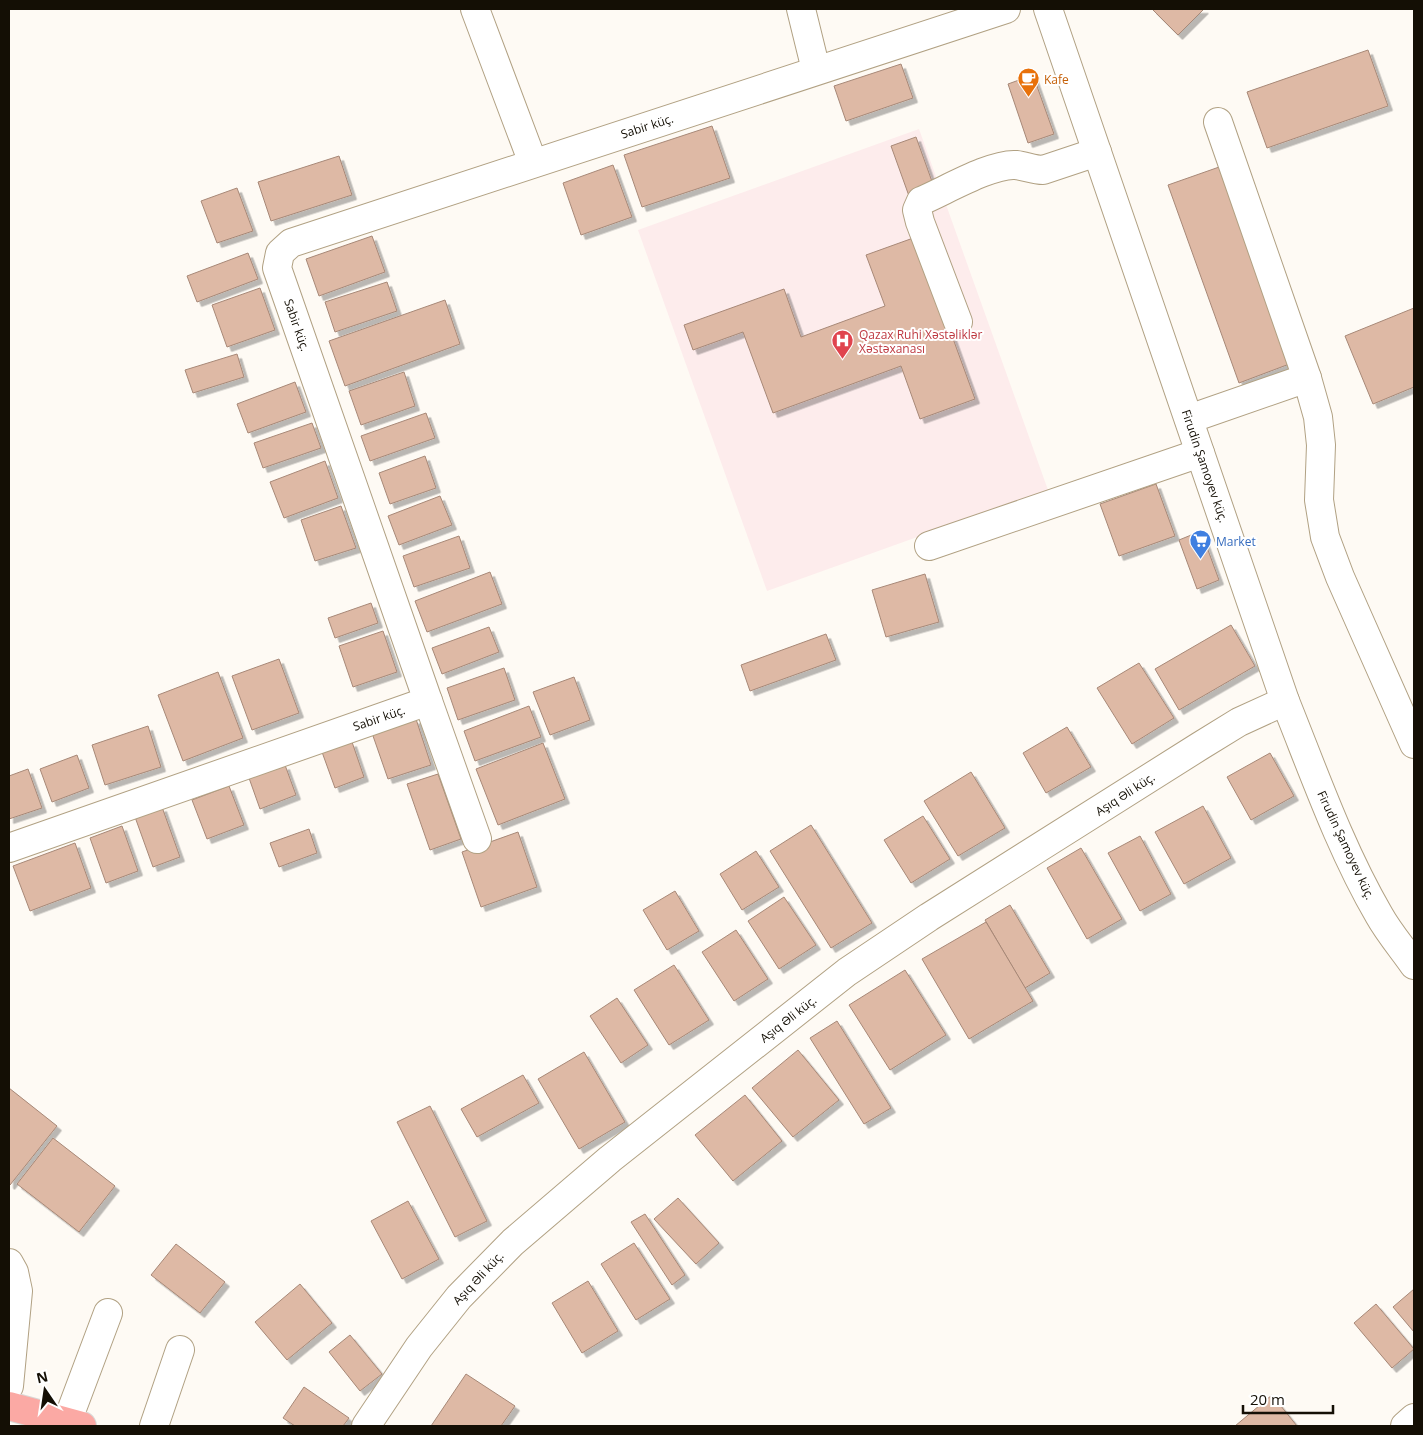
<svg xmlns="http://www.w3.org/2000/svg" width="1423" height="1435" viewBox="0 0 1423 1435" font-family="'Open Sans',sans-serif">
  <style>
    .medical { fill: #fdecec }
    .building { fill: #deb9a5; stroke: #a78877; filter: url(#shadow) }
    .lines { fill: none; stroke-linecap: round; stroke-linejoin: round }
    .minor-casing { stroke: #b1a183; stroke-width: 30 }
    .major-casing { stroke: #d9d9d7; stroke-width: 30 }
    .minor { stroke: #fff; stroke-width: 28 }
    .major { stroke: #fba9a4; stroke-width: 28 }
    .labels { text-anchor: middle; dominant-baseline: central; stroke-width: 4; stroke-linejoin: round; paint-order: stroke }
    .food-label { font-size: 12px; fill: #c56008; stroke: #fff; text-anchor: start }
    .street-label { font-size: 12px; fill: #140f05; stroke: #fff }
    .health-label { font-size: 12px; fill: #be3a42; stroke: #fff; text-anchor: start }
    .shop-label { font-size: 12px; fill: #366cbe; stroke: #fff; text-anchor: start }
  </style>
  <defs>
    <filter id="shadow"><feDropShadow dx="4.5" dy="4.5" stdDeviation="0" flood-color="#0004"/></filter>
  </defs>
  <rect width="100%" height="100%" fill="#fefaf4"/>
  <!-- medical -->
  <polygon class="medical" points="919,129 1048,490 767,591 638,230"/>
  <!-- building -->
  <g class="building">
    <polygon points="1152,9 1204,9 1178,35"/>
    <polygon points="1368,50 1388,106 1267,148 1247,92"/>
    <polygon points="901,64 913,98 846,121 834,86"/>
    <polygon points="1033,75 1054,134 1028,143 1008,84"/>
    <polygon points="712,126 730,178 642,207 624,155"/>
    <polygon points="916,137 934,187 909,196 891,146"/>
    <polygon points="339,156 352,195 271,221 258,182"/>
    <polygon points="613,165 632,217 581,235 563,183"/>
    <polygon points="1222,166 1292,363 1239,383 1168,185"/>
    <polygon points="237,188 253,231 217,243 201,201"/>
    <polygon points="372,236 385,272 319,296 306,259"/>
    <polygon points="916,237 975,399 920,419 901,366 773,413 743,332 693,350 684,325 784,289 801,337 885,306 866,255"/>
    <polygon points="248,253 258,279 197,302 187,276"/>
    <polygon points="387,282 397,311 335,332 325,302"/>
    <polygon points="260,288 275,330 227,347 212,305"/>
    <polygon points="445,300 460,344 345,386 329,341"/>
    <polygon points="1414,308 1414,387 1373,404 1345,336"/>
    <polygon points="237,354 244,377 193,393 185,370"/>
    <polygon points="404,372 415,406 361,425 349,391"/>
    <polygon points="295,382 306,412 248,433 237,404"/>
    <polygon points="426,413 435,438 370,461 361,436"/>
    <polygon points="312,423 321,448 263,468 254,443"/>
    <polygon points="425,456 436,488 390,504 379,473"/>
    <polygon points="325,461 338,498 284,518 270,482"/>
    <polygon points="1156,484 1175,536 1119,556 1100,504"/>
    <polygon points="440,496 452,525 399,545 388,516"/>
    <polygon points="341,506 356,548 315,561 301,520"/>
    <polygon points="1201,531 1219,580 1197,589 1179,540"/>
    <polygon points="459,536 470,568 414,587 403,556"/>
    <polygon points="490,572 502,604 427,632 415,601"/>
    <polygon points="925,574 939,622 886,637 872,590"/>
    <polygon points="371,603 378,623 335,638 328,618"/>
    <polygon points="1231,625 1255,666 1179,710 1155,669"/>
    <polygon points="489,627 499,652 442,674 432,648"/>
    <polygon points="383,631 397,672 353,687 339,646"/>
    <polygon points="826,634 836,660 750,691 741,665"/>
    <polygon points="279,659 299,713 252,730 232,676"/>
    <polygon points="1139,663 1174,718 1132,744 1097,688"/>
    <polygon points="504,668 515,700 458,720 447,688"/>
    <polygon points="218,672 243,738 183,761 158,695"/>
    <polygon points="574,677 590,720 550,735 533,692"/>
    <polygon points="529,706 541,737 475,761 464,731"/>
    <polygon points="416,719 431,765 388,779 372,733"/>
    <polygon points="148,726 161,767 105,785 92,745"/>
    <polygon points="1067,727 1091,767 1046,793 1023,753"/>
    <polygon points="352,742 364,777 335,788 322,752"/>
    <polygon points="543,743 565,799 498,825 476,769"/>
    <polygon points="1270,753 1294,796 1251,820 1227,777"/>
    <polygon points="77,755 89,788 52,802 40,769"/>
    <polygon points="285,765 296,795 260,809 249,778"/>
    <polygon points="28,769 42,808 9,819 9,776"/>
    <polygon points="971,772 1005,828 958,856 924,801"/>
    <polygon points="438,774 461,839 430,850 407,784"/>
    <polygon points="229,786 244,825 207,839 192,800"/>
    <polygon points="1203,806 1231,858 1184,884 1155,832"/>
    <polygon points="162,807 180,857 153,867 135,817"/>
    <polygon points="923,816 950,859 911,883 884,840"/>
    <polygon points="811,825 872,923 831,948 770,851"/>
    <polygon points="122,826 138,871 106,883 90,838"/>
    <polygon points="309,829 317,853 279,867 270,843"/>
    <polygon points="518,832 537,887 481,907 462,852"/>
    <polygon points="1140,836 1171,894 1140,911 1108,853"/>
    <polygon points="75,843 91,888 30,911 13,866"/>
    <polygon points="1081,848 1122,919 1087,939 1047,868"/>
    <polygon points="756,851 779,887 742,910 720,874"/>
    <polygon points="675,891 699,931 667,950 643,910"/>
    <polygon points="784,897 816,945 779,969 748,921"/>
    <polygon points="1010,905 1050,973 1025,988 985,920"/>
    <polygon points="986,922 1033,1001 969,1039 922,959"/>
    <polygon points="736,930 768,979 734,1001 702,952"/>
    <polygon points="674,965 709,1020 669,1045 634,990"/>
    <polygon points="905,970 946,1035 890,1070 849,1005"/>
    <polygon points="617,998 648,1045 621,1063 590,1016"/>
    <polygon points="837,1021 891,1108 864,1124 810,1038"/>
    <polygon points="798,1050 839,1100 793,1137 752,1088"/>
    <polygon points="584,1052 625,1122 579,1149 538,1079"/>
    <polygon points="523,1075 539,1103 477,1137 461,1109"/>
    <polygon points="9,1088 57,1126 10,1185 9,1184"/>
    <polygon points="745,1095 782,1141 733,1181 695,1135"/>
    <polygon points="430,1106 487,1221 455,1237 397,1122"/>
    <polygon points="53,1138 115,1186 79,1232 17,1184"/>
    <polygon points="678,1198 719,1243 696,1264 654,1219"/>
    <polygon points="408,1201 439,1259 402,1279 371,1221"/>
    <polygon points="645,1214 685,1275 672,1285 631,1222"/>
    <polygon points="634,1243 670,1299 636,1320 601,1264"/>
    <polygon points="176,1244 225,1282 200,1313 151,1275"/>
    <polygon points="588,1281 618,1331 582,1353 552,1303"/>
    <polygon points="300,1284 332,1323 287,1360 255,1322"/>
    <polygon points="1414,1289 1414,1332 1393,1307"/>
    <polygon points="1376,1304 1414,1349 1392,1368 1354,1323"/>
    <polygon points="350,1335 382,1374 360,1391 329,1352"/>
    <polygon points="466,1374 515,1406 501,1426 431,1426"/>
    <polygon points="304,1387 349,1418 343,1426 295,1426 283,1418"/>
    <polygon points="1272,1395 1297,1426 1235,1426"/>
  </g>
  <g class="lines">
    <defs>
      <g id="minor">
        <polyline points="475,9 533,163"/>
        <polyline points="801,9 816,70"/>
        <path d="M1048 9 1285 701C1314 773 1340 848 1379 915 1389 933 1403 949 1414 965"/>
        <polyline points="1218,122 1307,378 1318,417 1321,445 1319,500 1325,537 1340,577 1414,744"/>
        <path d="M958 322 920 222 917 210 921 201C945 191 992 163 1016 165 1025 166 1034 170 1043 170L1097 152"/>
        <polyline points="1189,419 1307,378"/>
        <polyline points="929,546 1200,453"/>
        <polyline points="428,701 477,839"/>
        <polyline points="9,848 428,701 277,268 280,253 291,243 1006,9"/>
        <polyline points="9,1263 14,1272 18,1291 9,1386"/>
        <polyline points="67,1422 108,1313"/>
        <polyline points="154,1426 180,1350"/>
        <polyline points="366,1426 419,1347 459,1297 513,1242 610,1159 847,972 929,917 1200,746 1239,722 1285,701"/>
        <polyline points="1405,1426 1414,1418"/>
      </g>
      <polyline id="major" points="9,1406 82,1426"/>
    </defs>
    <!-- minor casing -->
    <use href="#minor" class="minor-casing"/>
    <!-- major casing -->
    <use href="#major" class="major-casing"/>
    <!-- minor -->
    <use href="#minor" class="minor"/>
    <!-- major -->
    <use href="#major" class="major"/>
  </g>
  <!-- icons -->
  <defs>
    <symbol id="cafe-pin" viewBox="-11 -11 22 30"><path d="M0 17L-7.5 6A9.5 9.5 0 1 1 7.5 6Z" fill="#e8710a" stroke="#fff"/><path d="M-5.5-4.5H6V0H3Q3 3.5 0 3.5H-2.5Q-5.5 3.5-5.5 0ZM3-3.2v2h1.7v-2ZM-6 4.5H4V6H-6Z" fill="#fff"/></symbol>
    <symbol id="hospital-pin" viewBox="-11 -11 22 30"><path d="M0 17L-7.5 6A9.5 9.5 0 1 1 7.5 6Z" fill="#e0444e" stroke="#fff"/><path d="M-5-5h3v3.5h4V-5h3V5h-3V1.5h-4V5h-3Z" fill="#fff"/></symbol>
    <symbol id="supermarket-pin" viewBox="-11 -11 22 30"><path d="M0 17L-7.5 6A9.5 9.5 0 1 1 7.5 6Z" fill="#3f7fe0" stroke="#fff"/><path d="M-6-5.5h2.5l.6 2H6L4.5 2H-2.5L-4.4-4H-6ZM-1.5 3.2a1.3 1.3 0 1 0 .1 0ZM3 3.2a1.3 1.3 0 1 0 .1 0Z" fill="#fff"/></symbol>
  </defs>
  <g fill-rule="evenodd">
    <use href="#cafe-pin" x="1016" y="66" width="25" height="34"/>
    <use href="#hospital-pin" x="830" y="328" width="25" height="34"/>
    <use href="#supermarket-pin" x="1188" y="528" width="25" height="34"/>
  </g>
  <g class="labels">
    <!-- food labels -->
    <g class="food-label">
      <text x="1044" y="79">Kafe</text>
    </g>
    <!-- street labels -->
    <g class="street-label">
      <text transform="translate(647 126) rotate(-18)">Sabir küç.</text>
      <text transform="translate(297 325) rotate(71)">Sabir küç.</text>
      <text transform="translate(1205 466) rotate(71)">Firudin Şamoyev küç.</text>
      <text transform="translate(379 718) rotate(-19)">Sabir küç.</text>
      <text transform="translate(1125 794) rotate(-33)">Aşıq Əli küç.</text>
      <text transform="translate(1346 845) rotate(65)">Firudin Şamoyev küç.</text>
      <text transform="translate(788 1019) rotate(-38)">Aşıq Əli küç.</text>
      <text transform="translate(478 1278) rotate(-47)">Aşıq Əli küç.</text>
    </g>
    <!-- health labels -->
    <g class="health-label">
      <text x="859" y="334">Qazax Ruhi Xəstəliklər<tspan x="859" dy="14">Xəstəxanası</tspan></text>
    </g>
    <!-- shop labels -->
    <g class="shop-label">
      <text x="1216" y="541">Market</text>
    </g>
  </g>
  <!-- border -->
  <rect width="1423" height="1435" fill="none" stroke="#140f05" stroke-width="20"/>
  <!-- north arrow -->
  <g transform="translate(45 1390) rotate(347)" stroke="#ffffff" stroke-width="4" paint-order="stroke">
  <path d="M0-4L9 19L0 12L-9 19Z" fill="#140f05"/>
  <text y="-8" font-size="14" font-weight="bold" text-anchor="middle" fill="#140f05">N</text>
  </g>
  <!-- scale -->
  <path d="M1243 1405v8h90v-8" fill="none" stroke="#140f05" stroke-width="2.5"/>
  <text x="1250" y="1405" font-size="15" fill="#140f05" stroke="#ffffff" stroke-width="4" paint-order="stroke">20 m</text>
</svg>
